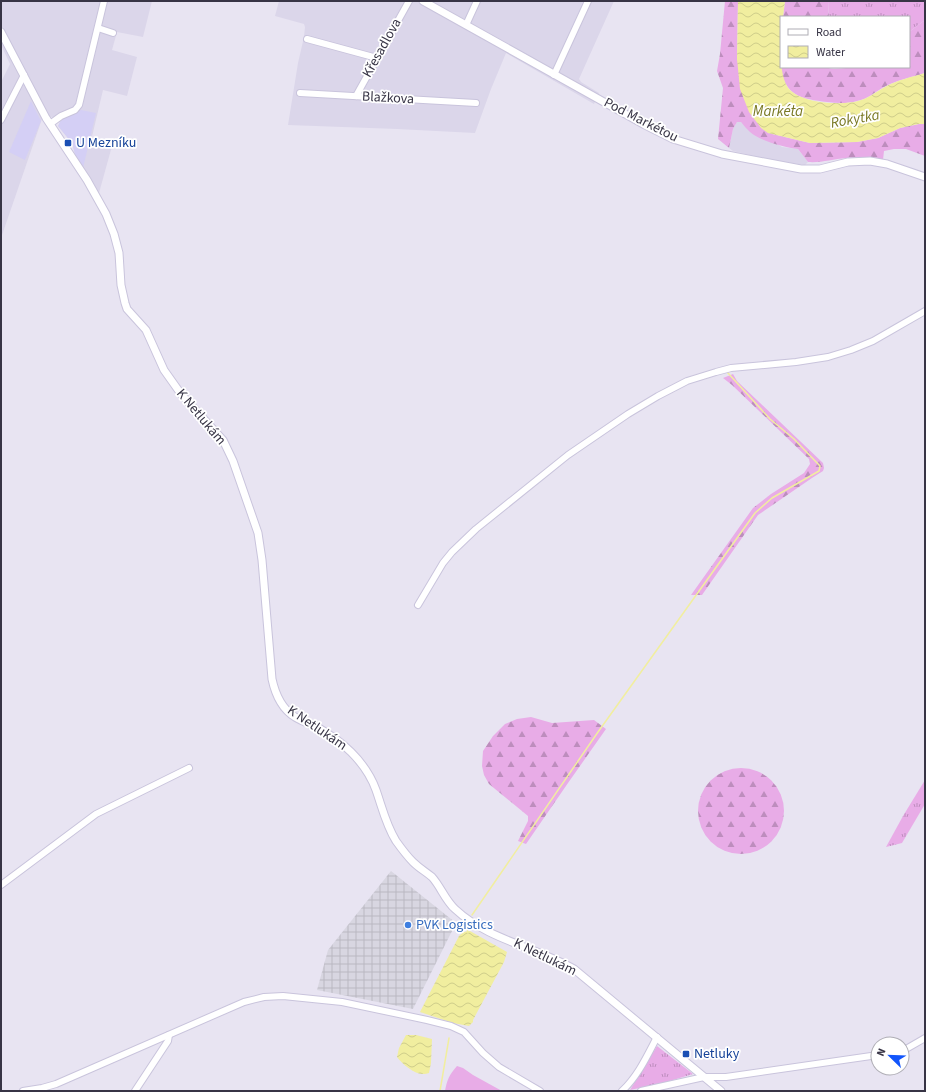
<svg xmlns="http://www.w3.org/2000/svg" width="926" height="1092" viewBox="0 0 926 1092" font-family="'Source Sans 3',sans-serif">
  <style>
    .residential { fill: #dbd6ea }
    .commercial { fill: #d4cff5 }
    .industrial { fill: url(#industrial-grid) }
    .grass { fill: url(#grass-tufts) }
    .forest { fill: url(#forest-firs) }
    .pitch { fill: #e8ace7 }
    .water { fill: url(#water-waves) }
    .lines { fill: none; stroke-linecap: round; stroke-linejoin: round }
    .stream { stroke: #f1ee9f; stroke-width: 1.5 }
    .minor-casing { stroke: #c9c4dc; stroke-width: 8 }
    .tertiary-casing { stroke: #c9c4dc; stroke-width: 9 }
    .minor { stroke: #fff; stroke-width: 6 }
    .tertiary { stroke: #fff; stroke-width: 7 }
    .transit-dot { fill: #1a4fb4; stroke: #fff; stroke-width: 1.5 }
    .shop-dot { fill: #3f7fe0; stroke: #fff; stroke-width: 1.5 }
    .labels { text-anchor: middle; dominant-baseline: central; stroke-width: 3.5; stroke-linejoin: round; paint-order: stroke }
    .street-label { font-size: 14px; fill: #373445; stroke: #fff }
    .transit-label { font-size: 14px; fill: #164399; stroke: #fff; text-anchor: start }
    .shop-label { font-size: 14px; fill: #366cbe; stroke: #fff; text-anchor: start }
    .water-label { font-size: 15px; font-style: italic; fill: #797823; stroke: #fff }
  </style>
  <defs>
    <pattern id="industrial-grid" width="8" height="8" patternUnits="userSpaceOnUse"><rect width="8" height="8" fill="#d8d6e1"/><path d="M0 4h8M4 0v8" fill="none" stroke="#bab8c2"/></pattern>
    <pattern id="grass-tufts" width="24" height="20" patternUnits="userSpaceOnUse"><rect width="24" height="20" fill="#e8ace7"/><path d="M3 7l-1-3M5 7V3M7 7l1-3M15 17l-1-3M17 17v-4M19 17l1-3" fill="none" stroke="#bd8dbd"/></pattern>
    <pattern id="forest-firs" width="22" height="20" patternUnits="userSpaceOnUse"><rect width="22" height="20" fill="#e8ace7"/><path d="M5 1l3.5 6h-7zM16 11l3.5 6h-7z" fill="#bd8dbd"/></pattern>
    <pattern id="water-waves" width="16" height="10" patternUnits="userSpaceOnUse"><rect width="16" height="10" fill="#f1ee9f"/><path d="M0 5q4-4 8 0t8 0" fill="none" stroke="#cfcd8a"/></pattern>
  </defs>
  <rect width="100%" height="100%" fill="#e8e4f2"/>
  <!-- residential -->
  <g class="residential">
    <polygon points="1,1 152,1 143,37 117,32 112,50 137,57 127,96 103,90 91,141 112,146 99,193 75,154 72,143 58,126 62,118 43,116 1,238 1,82 10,64 1,45"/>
    <polygon points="279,1 614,1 579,79 581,82 599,93 594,104 506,53 491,89 475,133 397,129 288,125 298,63 304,37 305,27 304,24 275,16"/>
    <polygon points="737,122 741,122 782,147 798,149 808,162 805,165 771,160 733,151 729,148 733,129"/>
  </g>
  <!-- commercial -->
  <g class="commercial">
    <polygon points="31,101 41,121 25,160 9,152"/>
    <polygon points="81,110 96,113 83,168 75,154 72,143 58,126 62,118 73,115"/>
  </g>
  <!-- industrial -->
  <polygon class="industrial" points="391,871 456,923 413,1009 317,990 328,950"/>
  <!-- grass -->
  <g class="grass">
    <polygon points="828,1 925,1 925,20 909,32 909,17 829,17"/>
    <polygon points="925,780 925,804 902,843 886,847 903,816"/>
    <polygon points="657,1046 693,1074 663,1083 630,1090"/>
  </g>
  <!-- forest -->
  <g class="forest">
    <path d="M725 1H738L737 59 768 133 810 143 857 142 878 138 900 128 919 124H925V156L906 149H894L884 151 883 160C871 157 858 157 846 158 833 159 821 163 808 162L798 149C784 147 760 141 750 132 747 129 744 126 741 122H737L733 129 729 148 718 139 723 88 717 71 720 54Z"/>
    <polygon points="785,1 828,1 829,17 783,17"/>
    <path d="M925 20V73C912 77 897 80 884 87 875 92 868 99 857 101 847 104 837 103 827 102 802 99 784 96 781 67H825C836 71 846 67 856 67 874 67 891 67 909 67V32Z"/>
    <polygon points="733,374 737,381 823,463 824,468 823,471 812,478 758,515 702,595 691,595 753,508 771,494 804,473 810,464 809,459 732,385 723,378"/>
    <polygon points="531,717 552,723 594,720 606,729 568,783 526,844 518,841 528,821 528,816 489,784 484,775 482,766 483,751 493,736 505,724 517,719"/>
    <circle cx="741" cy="811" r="43"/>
  </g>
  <!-- pitch -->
  <path class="pitch" d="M457 1066 463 1068 473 1075 502 1091H445C447 1080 449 1075 457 1066Z"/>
  <!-- water -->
  <g class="water">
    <path d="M738 1H785L783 17H781C781 35 778 71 787 86 796 103 841 106 858 101 870 98 875 92 885 87 897 80 912 77 925 73V124H919L900 128 878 138 857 142 810 143 768 133 761 128 749 112 740 89 737 59Z"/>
    <polygon points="470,931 507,952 504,962 473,1020 473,1022 469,1026 453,1023 420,1012 459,936 463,932"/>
    <path d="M406 1035H416L432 1039 431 1063 429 1073C418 1078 403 1065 397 1057L399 1048Z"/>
  </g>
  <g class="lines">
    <!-- stream -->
    <g class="stream">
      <polyline points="472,915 598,732 755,513 772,498 819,471 820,466 794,439 770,419 727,372"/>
      <polyline points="466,923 468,933"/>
      <polyline points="440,1091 449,1038"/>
    </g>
    <defs>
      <g id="minor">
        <polyline points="466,25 477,1"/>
        <polyline points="98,28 113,33"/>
        <polyline points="307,39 377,58"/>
        <polyline points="554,75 588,1"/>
        <polyline points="300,93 476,103"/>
        <polyline points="356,96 409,1"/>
        <polyline points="1,120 24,75"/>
        <polyline points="50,124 61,116 75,110 79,105 104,1"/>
        <polyline points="418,605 443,563 452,552 476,529 568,455 628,414 658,396 687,381 716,372 731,368 796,362 828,357 851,350 873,341 925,311"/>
        <polyline points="1,885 96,814 189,768"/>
        <polyline points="902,1050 906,1049 925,1038"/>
        <polyline points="23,1091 42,1088 56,1084 244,1002 264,997 283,996 342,1002 427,1020 451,1026 464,1032 483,1053 499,1067 540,1091"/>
        <polyline points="135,1091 164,1047 168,1041 169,1035"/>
        <path d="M622 1091C638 1076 647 1056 657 1037"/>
        <polyline points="641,1091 704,1077 726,1077 878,1055"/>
      </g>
      <g id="tertiary">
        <polyline points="423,1 645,125 673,139 722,154 801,169 820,169 848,162 870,161 887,164 925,177"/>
        <path d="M1 32 46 118 87 180 106 214 114 234 119 253 121 285 125 303 127 309 146 330 164 370 181 394 223 440 233 461 258 533 262 560 272 679C275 693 282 709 295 717 302 721 310 724 317 727 329 734 341 742 351 752 362 763 371 776 376 790 382 807 386 825 396 841 401 848 407 856 413 862 419 868 426 872 432 877 441 887 445 900 455 909 488 940 536 947 574 969L721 1091"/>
      </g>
    </defs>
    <!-- minor casing -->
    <use href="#minor" class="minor-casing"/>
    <!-- tertiary casing -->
    <use href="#tertiary" class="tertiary-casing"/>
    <!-- minor -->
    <use href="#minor" class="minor"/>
    <!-- tertiary -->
    <use href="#tertiary" class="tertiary"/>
  </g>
  <!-- markers -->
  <g class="transit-dot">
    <rect x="64" y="139" width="8" height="8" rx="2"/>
    <rect x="682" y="1050" width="8" height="8" rx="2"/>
  </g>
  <circle class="shop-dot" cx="408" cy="925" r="4"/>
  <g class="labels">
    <!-- street labels -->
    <g class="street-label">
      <text transform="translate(382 48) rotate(-61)">Křesadlova</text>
      <text transform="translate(388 98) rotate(3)">Blažkova</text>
      <text transform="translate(641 120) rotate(27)">Pod Markétou</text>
      <text transform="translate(201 417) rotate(50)">K Netlukám</text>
      <text transform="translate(317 728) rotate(34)">K Netlukám</text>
      <text transform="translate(545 957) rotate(26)">K Netlukám</text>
    </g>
    <!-- transit labels -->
    <g class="transit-label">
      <text x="76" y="143">U Mezníku</text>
      <text x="694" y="1054">Netluky</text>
    </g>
    <!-- shop labels -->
    <g class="shop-label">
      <text x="416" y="925">PVK Logistics</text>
    </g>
    <!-- water labels -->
    <g class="water-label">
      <text x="778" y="111">Markéta</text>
      <text transform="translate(855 119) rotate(-10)">Rokytka</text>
    </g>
  </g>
  <!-- border -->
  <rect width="926" height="1092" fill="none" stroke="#373445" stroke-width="4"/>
  <!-- legend -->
  <rect x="780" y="16" width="130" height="52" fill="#ffffff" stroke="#afaeb5"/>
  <rect x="788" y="29" width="20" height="6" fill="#ffffff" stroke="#afaeb5"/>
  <text x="816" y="36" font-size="12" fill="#373445">Road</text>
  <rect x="788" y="46" width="20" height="12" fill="url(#water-waves)" stroke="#afaeb5"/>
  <text x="816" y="56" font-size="12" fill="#373445">Water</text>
  <!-- north arrow -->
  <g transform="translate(890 1056) rotate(293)"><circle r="19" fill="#ffffff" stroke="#afaeb5"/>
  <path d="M0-3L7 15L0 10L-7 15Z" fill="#1255fc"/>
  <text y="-6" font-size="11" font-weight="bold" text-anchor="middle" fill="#373445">N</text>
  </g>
</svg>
